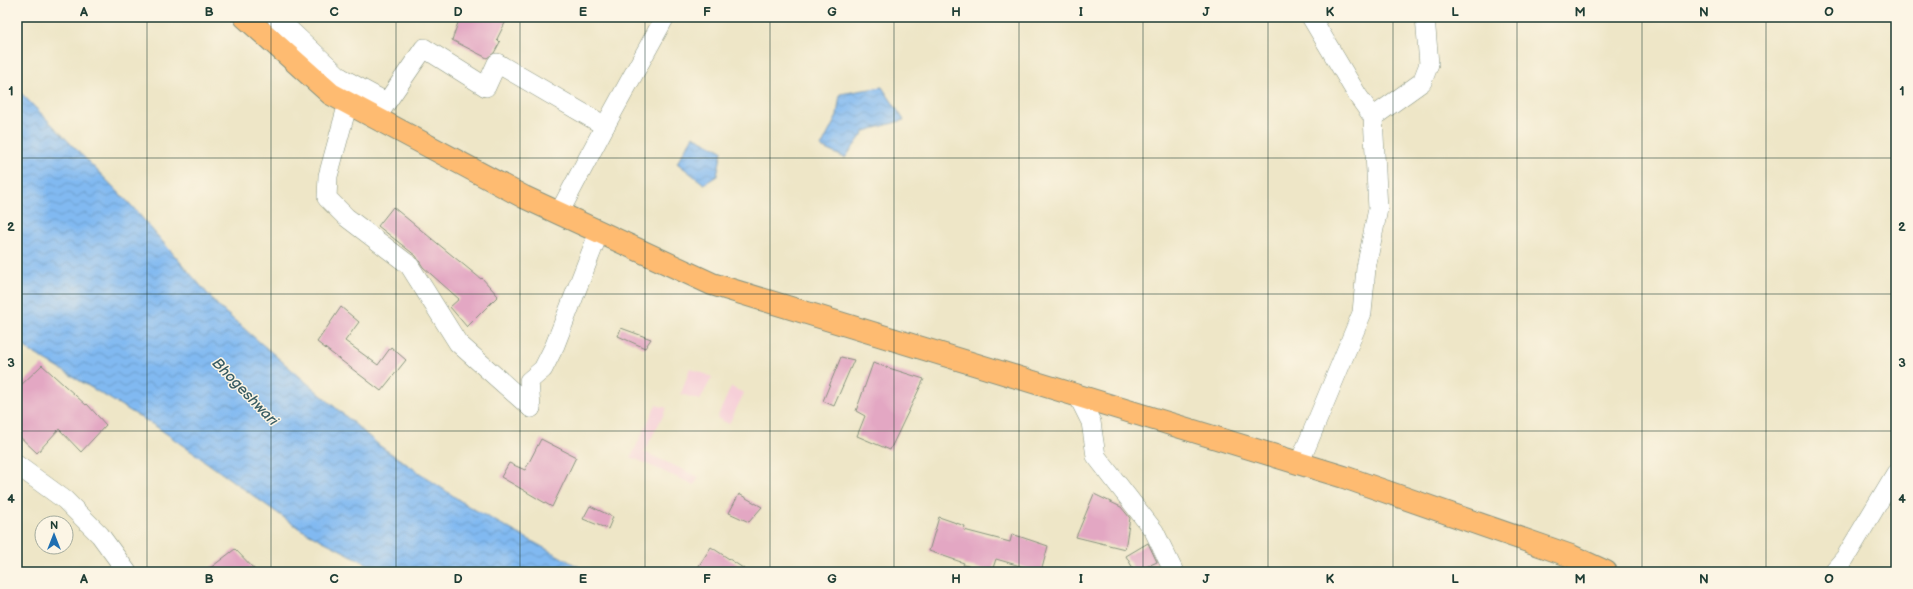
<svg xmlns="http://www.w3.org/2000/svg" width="1913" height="589" viewBox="0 0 1913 589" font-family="'Balsamiq Sans',sans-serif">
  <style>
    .built { fill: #f6cfd8 }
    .water { fill: url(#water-waves); stroke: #507b92 }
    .building { fill: #e3a7c3 }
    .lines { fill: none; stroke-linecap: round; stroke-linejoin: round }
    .minor-casing { stroke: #86927e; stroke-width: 20 }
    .highway-casing { stroke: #86927e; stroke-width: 24 }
    .minor { stroke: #fff; stroke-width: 19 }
    .highway { stroke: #febb71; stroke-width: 22 }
    .grid { fill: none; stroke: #1f3d34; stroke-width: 1; stroke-opacity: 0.55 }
    .labels { text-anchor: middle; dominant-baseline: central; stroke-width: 3; stroke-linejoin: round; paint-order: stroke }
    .water-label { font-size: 15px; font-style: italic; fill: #385c63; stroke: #fcf5e5 }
    .neatline { fill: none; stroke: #1f3d34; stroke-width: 1.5 }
    .grid-label { font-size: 13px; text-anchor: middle; font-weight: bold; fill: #1f3d34 }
  </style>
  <defs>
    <pattern id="water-waves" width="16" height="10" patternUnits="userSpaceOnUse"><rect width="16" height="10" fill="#81b9f1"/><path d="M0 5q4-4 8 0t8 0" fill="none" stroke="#6998c4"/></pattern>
  </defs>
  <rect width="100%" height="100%" fill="#fcf5e5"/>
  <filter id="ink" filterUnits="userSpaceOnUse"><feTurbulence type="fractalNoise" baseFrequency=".025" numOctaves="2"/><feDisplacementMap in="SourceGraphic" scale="8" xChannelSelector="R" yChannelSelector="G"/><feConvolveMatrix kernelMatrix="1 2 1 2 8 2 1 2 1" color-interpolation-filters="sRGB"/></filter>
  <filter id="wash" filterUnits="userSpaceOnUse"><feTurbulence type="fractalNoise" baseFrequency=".012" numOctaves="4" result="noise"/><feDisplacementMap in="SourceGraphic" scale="16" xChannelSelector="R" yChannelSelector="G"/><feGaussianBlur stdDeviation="0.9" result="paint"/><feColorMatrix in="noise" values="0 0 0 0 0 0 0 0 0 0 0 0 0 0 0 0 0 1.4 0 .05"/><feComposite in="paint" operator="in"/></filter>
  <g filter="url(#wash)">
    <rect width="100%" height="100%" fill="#eee6c7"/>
    <!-- built -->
    <g class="built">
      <polygon points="690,368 712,377 700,400 681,394"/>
      <polygon points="731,387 744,393 729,424 717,418"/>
      <polygon points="656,405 667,408 644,452 699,477 694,485 631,457"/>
    </g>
    <!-- water -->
    <g class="water">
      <polygon points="882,87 904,120 865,131 845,158 821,147 837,116 840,94"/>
      <polygon points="17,89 130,204 219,307 380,446 468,506 588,572 383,572 300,529 157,427 30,351 17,341"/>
      <polygon points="693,136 722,151 717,176 704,184 677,163"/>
    </g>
    <g id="blocks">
      <!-- building -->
      <g class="building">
        <polygon points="460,17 508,17 497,39 500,42 494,53 487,58 452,40"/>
        <polygon points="393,207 481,279 482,278 498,296 467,327 450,307 459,299 423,267 416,256 378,226"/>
        <polygon points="341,307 359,322 345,341 378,365 391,347 406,360 381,391 317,342"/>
        <polygon points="621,328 651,339 645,348 618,336"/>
        <polygon points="841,357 854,360 834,406 823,401"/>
        <polygon points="873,363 924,379 890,450 857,436 865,416 856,411"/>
        <polygon points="42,365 86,405 87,404 106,425 81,452 59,429 37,453 17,434 17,389"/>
        <polygon points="541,439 576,457 552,507 501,477 509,463 525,470"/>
        <polygon points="739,494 762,507 749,522 729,513"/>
        <polygon points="1094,494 1121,507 1130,518 1125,549 1076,537"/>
        <polygon points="590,506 613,517 608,529 583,519"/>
        <polygon points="939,517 965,526 964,530 1010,542 1012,534 1048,546 1041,572 996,559 992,571 963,565 964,563 929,551"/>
        <polygon points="1148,543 1157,562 1135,572 1126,556"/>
        <polygon points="711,547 749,572 695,572"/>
        <polygon points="235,549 257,572 205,572"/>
      </g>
    </g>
  </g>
  <g filter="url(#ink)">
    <use href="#blocks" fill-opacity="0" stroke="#86927e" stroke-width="1"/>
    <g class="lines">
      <defs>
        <g id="minor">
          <polyline points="276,17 340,77 386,102"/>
          <polyline points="1311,17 1358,96 1373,117 1422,82 1429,64 1425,17"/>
          <polyline points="348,103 328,176 327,198 346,217 409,265 458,343 531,408"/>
          <polyline points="376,118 424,48 486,87 497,63 605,126 665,17"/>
          <polyline points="559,213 605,126"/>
          <polyline points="1078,396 1091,422 1096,456 1154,531 1174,572"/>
          <polyline points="531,408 529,381 543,369 555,345 599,232"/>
          <polyline points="1299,464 1362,313 1366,268 1378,209 1373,117"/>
          <polyline points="17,465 65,500 100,535 127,572"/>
          <polyline points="1833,572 1845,558 1896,473"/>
        </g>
        <polyline id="highway" points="245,17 331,94 524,197 712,284 1344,477 1571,556 1606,572"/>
      </defs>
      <!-- minor casing -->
      <use href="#minor" class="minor-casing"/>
      <!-- highway casing -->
      <use href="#highway" class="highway-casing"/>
      <!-- minor -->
      <use href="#minor" class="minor"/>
      <!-- highway -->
      <use href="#highway" class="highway"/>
    </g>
  </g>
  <!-- grid -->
  <path class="grid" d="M147 17V572M271 17V572M396 17V572M520 17V572M645 17V572M770 17V572M894 17V572M1019 17V572M1143 17V572M1268 17V572M1393 17V572M1517 17V572M1642 17V572M1766 17V572M17 158H1896M17 294H1896M17 431H1896"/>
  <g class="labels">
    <!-- water labels -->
    <g class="water-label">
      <text transform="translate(245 392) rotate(46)">Bhogeshwari</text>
    </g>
  </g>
  <!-- margin -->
  <rect width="1913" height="589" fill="none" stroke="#fcf5e5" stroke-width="44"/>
  <!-- north arrow -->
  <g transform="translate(54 535)"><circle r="19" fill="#fcf5e5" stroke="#a4ab9e"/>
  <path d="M0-3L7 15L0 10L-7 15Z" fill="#1f6fb2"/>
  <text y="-6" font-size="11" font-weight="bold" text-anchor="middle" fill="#1f3d34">N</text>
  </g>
  <rect x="22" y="22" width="1869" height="545" class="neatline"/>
  <g class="grid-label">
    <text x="84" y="16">A</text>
    <text x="209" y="16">B</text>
    <text x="334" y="16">C</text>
    <text x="458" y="16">D</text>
    <text x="583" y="16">E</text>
    <text x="707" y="16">F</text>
    <text x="832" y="16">G</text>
    <text x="956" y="16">H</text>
    <text x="1081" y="16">I</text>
    <text x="1206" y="16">J</text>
    <text x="1330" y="16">K</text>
    <text x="1455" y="16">L</text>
    <text x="1580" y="16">M</text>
    <text x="1704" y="16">N</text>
    <text x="1829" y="16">O</text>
    <text x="11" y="95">1</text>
    <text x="1902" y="95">1</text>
    <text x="11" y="231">2</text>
    <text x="1902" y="231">2</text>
    <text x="11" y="367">3</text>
    <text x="1902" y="367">3</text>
    <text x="11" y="503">4</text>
    <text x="1902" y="503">4</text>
    <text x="84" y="583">A</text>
    <text x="209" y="583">B</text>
    <text x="334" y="583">C</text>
    <text x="458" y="583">D</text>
    <text x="583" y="583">E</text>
    <text x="707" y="583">F</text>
    <text x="832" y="583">G</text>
    <text x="956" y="583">H</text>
    <text x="1081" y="583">I</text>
    <text x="1206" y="583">J</text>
    <text x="1330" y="583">K</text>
    <text x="1455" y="583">L</text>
    <text x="1580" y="583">M</text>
    <text x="1704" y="583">N</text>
    <text x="1829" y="583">O</text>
  </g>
</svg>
